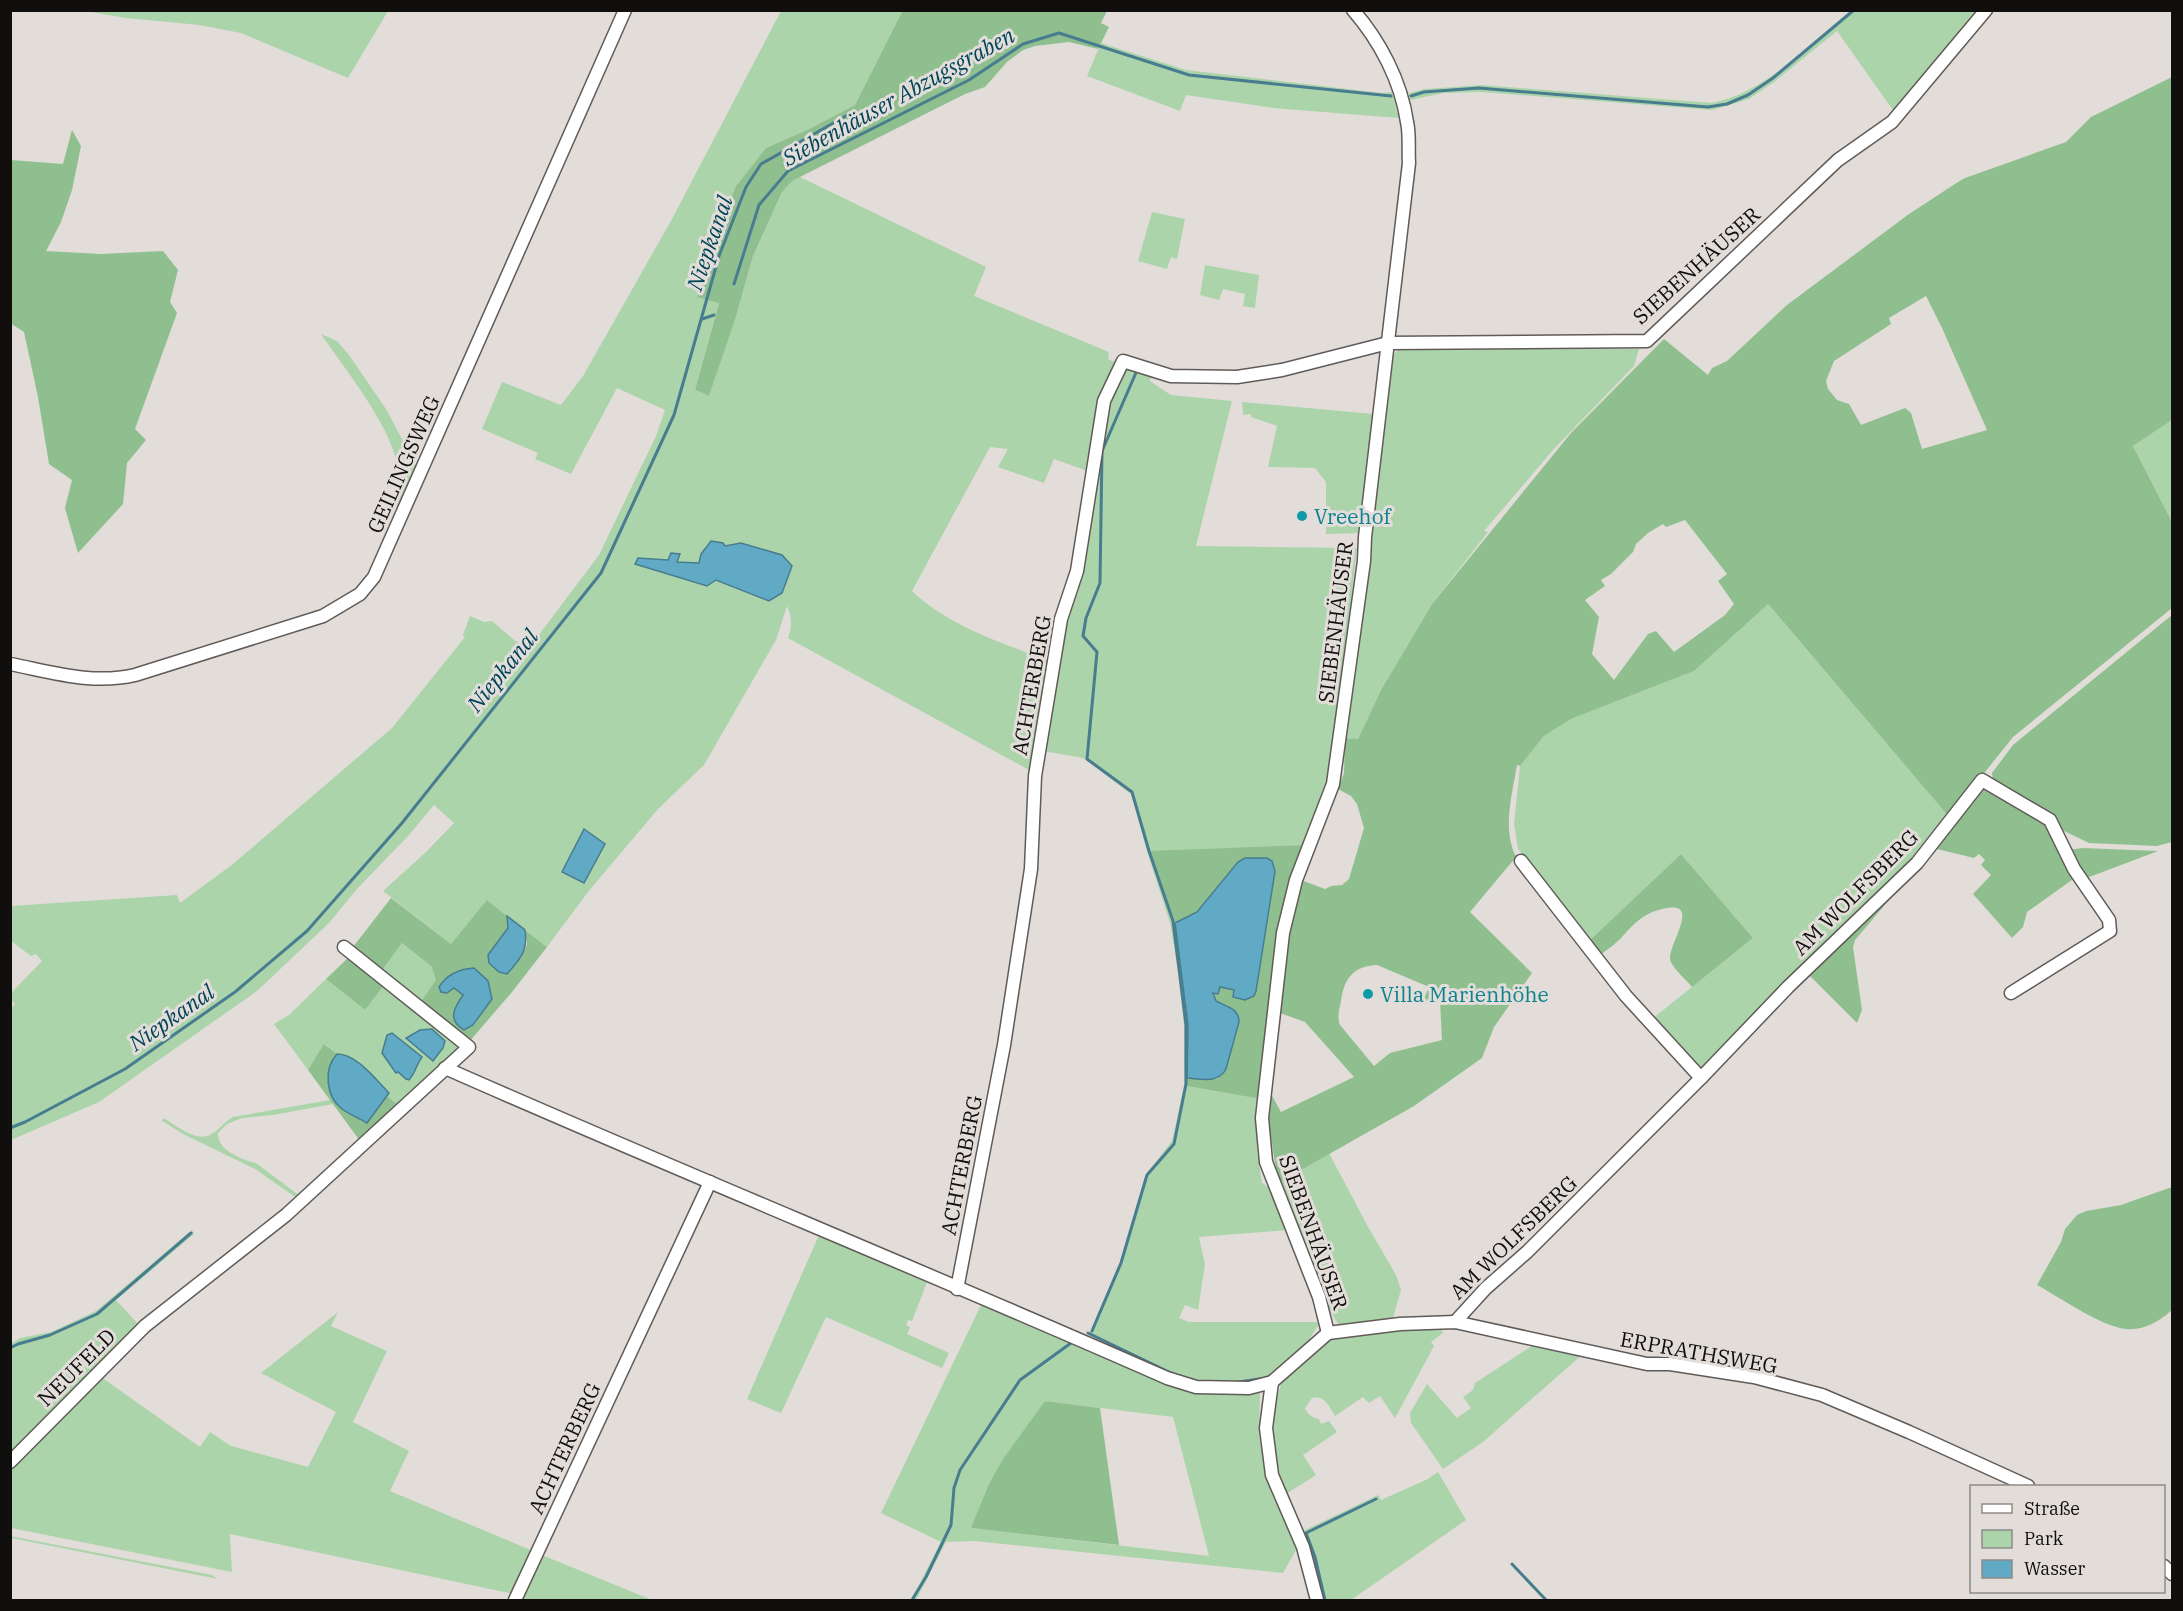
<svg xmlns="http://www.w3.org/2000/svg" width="2183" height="1611" viewBox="0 0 2183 1611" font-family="'IBM Plex Serif',serif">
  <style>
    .green { fill: #acd4ab; fill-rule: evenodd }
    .forest { fill: #8fbf8f; fill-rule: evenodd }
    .water { fill: #60aac6; stroke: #487c8f; stroke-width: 1.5 }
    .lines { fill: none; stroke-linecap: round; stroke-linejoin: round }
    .stream { stroke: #487c8f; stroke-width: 3 }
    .minor-casing { stroke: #605b58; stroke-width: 15 }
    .minor { stroke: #fff; stroke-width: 12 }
    .culture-dot { fill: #0f9aa8; stroke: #e2ddd9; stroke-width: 2 }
    .labels { text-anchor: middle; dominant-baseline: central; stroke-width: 6; stroke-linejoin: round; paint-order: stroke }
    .street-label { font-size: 21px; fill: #110f0e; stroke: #e2ddd9 }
    .culture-label { font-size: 21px; fill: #0d838f; stroke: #e2ddd9; text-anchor: start }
    .water-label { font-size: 22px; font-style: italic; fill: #004458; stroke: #e2ddd9 }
  </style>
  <rect width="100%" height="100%" fill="#e2ddd9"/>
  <!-- green -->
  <g class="green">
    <polygon points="85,11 85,10 388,11 348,78 241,33 199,25 126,18"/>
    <path d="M781 11H903L855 105 809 129 766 148 736 186 716 236 706 245 702 260 701 281 697 297 719 302 695 390 709 396 735 320 753 256 782 192 786 185 798 176 986 267 974 296 1109 352 1108 359 1117 363 1090 472 1054 459 1044 483 998 467 1008 449 990 447 912 591C950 627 1002 643 1050 661L1031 771 788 638C792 627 792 617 787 606L776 640 704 765 658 809 588 892 547 947 488 901 451 944 383 891 426 852 454 823 434 805 409 835 357 889 329 923 257 991 99 1102 11 1140 10 1009 15 1004 11 999V993L42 961 36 954 31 956 11 941V906L177 895 180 903 233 864 392 728 465 637 463 635 470 616 484 622 492 621 514 640 529 648 599 555 656 436 665 410 617 388 571 474 535 459 538 453 482 429 502 382 561 405 583 376 672 219ZM741 543 782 555 792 566 769 601 715 580 638 558 668 560 671 553 680 554 677 562 700 563Z"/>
    <path d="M1850 11H1979L1895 113 1837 31 1774 82 1749 99 1712 110 1481 92 1444 93 1410 100 1409 93 1425 89 1482 85 1712 103C1765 93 1810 44 1850 11Z"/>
    <polygon points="1101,43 1186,70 1382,93 1392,92 1399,118 1273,108 1186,95 1180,111 1087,76"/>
    <polygon points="1152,212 1185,219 1177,259 1171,257 1167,269 1138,261"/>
    <polygon points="1205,265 1259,275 1255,308 1243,306 1245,294 1223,289 1219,300 1200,295"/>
    <path d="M321 334 337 341 349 355 386 409 417 467 396 515C397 499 401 478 397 463 388 422 345 369 321 334Z"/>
    <polygon points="1402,346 1639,349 1634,366 1553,450 1484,531 1488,532 1432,604 1381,690 1358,739 1345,738 1393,355"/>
    <polygon points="1126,364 1152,374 1150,381 1171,395 1232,401 1196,546 1357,548 1331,771 1304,845 1150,852 1175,923 1188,1025 1187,1086 1260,1099 1257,1151 1262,1183 1275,1191 1289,1230 1199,1237 1205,1264 1198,1310 1185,1305 1179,1318 1189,1322 1320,1322 1309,1340 1267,1379 1230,1384 1209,1384 1180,1379 1089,1335 1120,1262 1146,1174 1172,1141 1184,1086 1184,1027 1181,988 1170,923 1147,851 1131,794 1083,758 1043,751 1109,393"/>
    <polygon points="1242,402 1373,414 1359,533 1326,534 1326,482 1315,468 1268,467 1277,426 1251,417 1251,414 1243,415"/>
    <polygon points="2172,420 2172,522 2133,446"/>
    <polygon points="1767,603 1949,817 1919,856 1701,1075 1652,1019 1753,938 1681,854 1589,941 1518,849 1514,824 1520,766 1544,736 1571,719 1694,671"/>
    <polygon points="402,943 432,967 437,980 420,1003 381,972"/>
    <path d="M326 979 365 1010 385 984 459 1043 460 1051 399 1106 387 1096 389 1093C375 1080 357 1054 337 1054L325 1044 308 1070 274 1024 289 1015Z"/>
    <path d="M330 1100 333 1104 273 1115 242 1118 227 1124 218 1133C217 1150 242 1160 256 1163L300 1196 298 1199 255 1169 185 1135 162 1121 164 1118C175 1125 196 1142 210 1135 218 1131 224 1122 233 1117Z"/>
    <path d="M1329 1153 1367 1225 1396 1275 1401 1290 1392 1321 1341 1328C1313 1287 1295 1229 1278 1183Z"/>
    <polygon points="192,1230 194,1234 116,1300 140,1326 11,1456 11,1344 20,1338 51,1332 96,1311"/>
    <polygon points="819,1235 927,1282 912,1321 908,1320 906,1325 910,1327 907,1334 949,1353 942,1368 826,1317 781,1413 747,1399"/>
    <path d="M981 1305 1185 1389 1231 1395 1260 1392 1259 1435 1266 1476 1296 1550 1283 1573 974 1541 946 1542 916 1600H911L941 1542 881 1513ZM1045 1401 1173 1417 1209 1556 971 1528Z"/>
    <polygon points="338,1312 331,1326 387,1351 353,1422 409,1451 390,1491 533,1551 513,1594 230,1534 232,1572 11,1528 11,1468 101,1377 200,1447 210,1432 231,1446 308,1467 336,1412 261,1373"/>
    <path d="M1440 1326 1443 1333 1431 1342 1434 1346 1395 1418 1380 1396 1369 1403 1363 1397 1335 1416C1329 1406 1325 1395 1312 1398L1305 1408C1308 1415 1312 1417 1319 1419L1321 1424 1329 1421 1337 1432 1303 1455 1316 1475 1286 1494 1274 1455 1272 1414 1283 1378 1330 1338Z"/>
    <polygon points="1538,1342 1584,1353 1483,1442 1443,1469 1411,1423 1410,1413 1427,1384 1457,1418 1471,1408 1463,1397 1473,1390 1475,1383"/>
    <polygon points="1438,1472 1466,1520 1351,1600 1322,1600 1303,1531 1378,1495 1381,1500 1428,1479"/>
    <polygon points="10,1536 212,1575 218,1579 11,1538"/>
    <polygon points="542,1555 652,1600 521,1600"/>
  </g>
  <!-- forest -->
  <g class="forest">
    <polygon points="903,10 1107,11 1101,23 1109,27 1098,49 1069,42 1035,46 1023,50 1007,62 985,87 965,94 792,181 782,192 753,256 735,320 709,396 695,390 719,303 697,297 701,281 702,260 706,245 716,235 736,186 766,148 809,129 855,105"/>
    <path d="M2172 77V420L2133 446 2172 522V608L2013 737 1949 817 1768 604 1694 671 1571 719 1544 736 1520 766 1517 765C1512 796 1502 828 1516 857L1470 912 1532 973 1494 1027 1482 1058 1414 1106 1278 1183 1269 1124 1270 1092 1281 1112 1354 1077 1305 1022 1280 1013 1288 935 1301 880 1325 889 1331 886 1342 885 1349 879 1364 828 1357 804 1351 796 1338 789 1344 773 1345 738 1358 739 1381 690 1432 604 1571 433 1664 339 1708 375 1712 368 1727 361 1787 305 1909 214 1958 182 1965 178 2066 142 2091 117ZM1926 296 1942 328 1987 430 1922 449 1911 413 1905 408 1861 425 1849 404 1837 400 1828 389 1826 381 1834 361 1891 324 1889 318ZM1685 520 1727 574 1718 581 1734 604 1725 615 1674 652 1656 631 1648 634 1614 680 1592 654 1599 617 1585 600 1605 586 1601 580 1611 574 1633 552 1636 544 1648 533 1663 524 1666 527ZM1377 965 1429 987 1423 1001H1440L1442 1040 1390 1053 1374 1066 1340 1025C1337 1017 1339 1010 1341 1001 1344 979 1353 966 1377 965Z"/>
    <polygon points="72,130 81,146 72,190 61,222 46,251 100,254 163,251 178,270 170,302 177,313 135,429 146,440 127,463 123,504 78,553 65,508 72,480 49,464 38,397 24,332 10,323 11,160 63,164"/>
    <polygon points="2172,615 2172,842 2157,846 2089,843 2062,830 2047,814 1993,780 1992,773 2013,745"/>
    <polygon points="1983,785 2049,825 2076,877 2027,912 2023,927 2012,938 1973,894 1991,875 1981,865 1985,860 1979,854 1974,858 1933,848"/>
    <path d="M1304 845 1260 1099 1187 1086V1078L1217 1079 1226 1069 1239 1022C1239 1008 1227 1007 1216 1001L1213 993 1220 987 1234 990 1233 996H1254L1275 871 1267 858H1245L1238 862 1197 912 1175 923 1150 851Z"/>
    <polygon points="2083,848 2158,851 2084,879 2067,850"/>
    <path d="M1681 854 1753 938 1692 987C1686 979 1675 971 1671 962 1664 948 1706 898 1662 909 1642 914 1634 924 1621 938 1615 944 1607 950 1600 955L1589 941Z"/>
    <polygon points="1900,887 1855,940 1853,947 1862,1010 1857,1023 1808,974"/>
    <path d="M391 898 451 944 487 900 507 916 508 928 488 955 521 958 527 944 525 930 547 947 512 992 469 1042 420 1003 436 980 432 967 402 943 381 972 353 947ZM488 981 492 999 474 1025 464 995 454 988Z"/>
    <polygon points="350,956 385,984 365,1010 326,979"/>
    <polygon points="324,1044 337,1054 332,1060 367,1123 387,1096 399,1106 360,1141 308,1070"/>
    <path d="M2172 1187V1310C2160 1321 2143 1331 2126 1329 2100 1326 2061 1298 2037 1285L2061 1242 2065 1229 2077 1215 2086 1211 2121 1205Z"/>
    <polygon points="1045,1401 1100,1408 1119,1545 971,1528 989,1484 1003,1459"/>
  </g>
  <!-- water -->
  <g class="water">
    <polygon points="711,541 723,543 725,546 741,543 782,555 792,566 782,593 769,601 716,580 707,586 635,564 638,558 668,560 671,553 680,554 677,562 699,563 701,554"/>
    <polygon points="584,829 605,844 584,883 562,872"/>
    <path d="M1245 858H1267L1272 861 1275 871 1256 991 1254 996 1245 1000 1233 997 1234 990 1220 987 1218 994 1213 993 1216 1001C1227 1007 1239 1008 1239 1022L1226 1069C1218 1084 1202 1079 1187 1078L1188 1025 1175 923 1197 912 1238 862Z"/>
    <path d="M507 916 525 930C528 951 521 958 507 974L499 972 489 963 488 955 508 928Z"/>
    <path d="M474 968 488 981 492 999 473 1025 464 1030C447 1020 454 1008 463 995L454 988 447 993 441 992 439 987C447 974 460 969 474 968Z"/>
    <polygon points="432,1029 445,1041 443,1048 433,1061 406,1038 420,1030"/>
    <path d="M392 1033 422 1057C416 1065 416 1072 409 1080L406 1079 398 1072 396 1073 382 1053 387 1035Z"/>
    <path d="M337 1054C357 1054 376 1080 389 1093L367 1123C359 1118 350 1115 342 1109 326 1097 323 1069 337 1054Z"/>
  </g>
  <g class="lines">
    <!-- stream -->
    <g class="stream">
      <polyline points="1411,96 1424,92 1479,88 1708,107 1727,104 1748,95 1773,78 1854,10"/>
      <polyline points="734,284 759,205 788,171 969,80 1023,44 1059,33 1189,75 1391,96"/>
      <polyline points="702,319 714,315"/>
      <polyline points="10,1128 25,1122 125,1069 235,992 307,931 402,823 601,573 674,415 719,256 746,187 761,164 851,113"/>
      <polyline points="1092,1331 1121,1263 1147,1175 1174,1144 1186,1084 1186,1025 1173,921 1149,851 1132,792 1087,759 1097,652 1083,636 1086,618 1100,583 1102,451 1138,368"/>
      <polyline points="1088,1333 1173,1374"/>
      <polyline points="10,1348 18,1344 50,1335 97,1314 191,1233"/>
      <polyline points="1239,1382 1259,1379"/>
      <polyline points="1512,1564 1546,1600"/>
      <polyline points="912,1600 926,1577 951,1525 954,1488 960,1470 1020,1380 1071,1343"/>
      <polyline points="1325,1600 1315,1557 1306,1533 1376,1499"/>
    </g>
    <defs>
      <g id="minor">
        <path d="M10 664C52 672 92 685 135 675L323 616 360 594 374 577 625 10"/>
        <polyline points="1521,861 1626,996 1701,1078"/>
        <path d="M445 1068C685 1174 927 1272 1167 1378L1196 1387 1249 1388 1272 1382 1328 1333"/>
        <polyline points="957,1289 1004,1045 1031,869 1035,776 1061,619 1077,571 1104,401 1123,361 1171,376 1237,377 1282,370 1388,343 1647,341 1838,160 1892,122 1986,10"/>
        <polyline points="1455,1322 1486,1288 1527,1252 1701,1078 1788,987 1917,863 1982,780 2050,820 2074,869 2109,920 2110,931 2011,993"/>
        <path d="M1328 1333 1319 1297 1266 1162 1262 1118 1283 933 1296 880 1333 784 1364 561 1365 537 1409 163C1408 150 1410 135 1407 122 1401 81 1380 41 1353 10"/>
        <polyline points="1328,1333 1400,1324 1455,1322 1647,1364 1670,1364 1754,1377 1822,1395 1909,1432 2028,1486"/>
        <polyline points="1272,1382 1266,1428 1272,1475 1303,1547 1317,1600"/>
        <polyline points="10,1462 145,1326 286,1215 469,1047 344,947"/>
        <polyline points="2164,1566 2172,1574"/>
        <polyline points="515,1600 710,1182"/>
      </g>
    </defs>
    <!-- minor casing -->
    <use href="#minor" class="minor-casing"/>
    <!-- minor -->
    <use href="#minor" class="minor"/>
  </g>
  <!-- markers -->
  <g class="culture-dot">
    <circle cx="1302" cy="516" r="6"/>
    <circle cx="1368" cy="994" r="6"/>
  </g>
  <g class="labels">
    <!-- street labels -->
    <g class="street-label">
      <text transform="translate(1696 265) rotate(-42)">SIEBENHÄUSER</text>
      <text transform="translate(403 464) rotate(-66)">GEILINGSWEG</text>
      <text transform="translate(1335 622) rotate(-83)">SIEBENHÄUSER</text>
      <text transform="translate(1031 685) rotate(-80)">ACHTERBERG</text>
      <text transform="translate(1855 892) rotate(-45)">AM WOLFSBERG</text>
      <text transform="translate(961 1165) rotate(-79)">ACHTERBERG</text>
      <text transform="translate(1314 1232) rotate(70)">SIEBENHÄUSER</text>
      <text transform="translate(1513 1237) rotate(-44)">AM WOLFSBERG</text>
      <text transform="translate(1699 1352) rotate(10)">ERPRATHSWEG</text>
      <text transform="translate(76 1367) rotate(-45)">NEUFELD</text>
      <text transform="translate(564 1448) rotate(-65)">ACHTERBERG</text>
    </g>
    <!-- culture labels -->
    <g class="culture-label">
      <text x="1314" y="516">Vreehof</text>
      <text x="1380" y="994">Villa Marienhöhe</text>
    </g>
    <!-- water labels -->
    <g class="water-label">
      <text transform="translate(898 96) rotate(-29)">Siebenhäuser Abzugsgraben</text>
      <text transform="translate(709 243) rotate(-71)">Niepkanal</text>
      <text transform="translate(502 670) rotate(-51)">Niepkanal</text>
      <text transform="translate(171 1017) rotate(-35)">Niepkanal</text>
    </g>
  </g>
  <!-- border -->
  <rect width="2183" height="1611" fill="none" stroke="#110f0e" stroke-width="24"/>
  <!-- legend -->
  <rect x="1970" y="1485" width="195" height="108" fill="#e2ddd9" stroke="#8e8b88" stroke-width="1.5"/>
  <rect x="1982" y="1504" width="30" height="9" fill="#ffffff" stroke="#8e8b88" stroke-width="1.5"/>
  <text x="2024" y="1515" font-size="18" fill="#110f0e">Straße</text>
  <rect x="1982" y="1530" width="30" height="18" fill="#acd4ab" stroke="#8e8b88" stroke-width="1.5"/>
  <text x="2024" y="1545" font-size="18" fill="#110f0e">Park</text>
  <rect x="1982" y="1560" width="30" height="18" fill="#60aac6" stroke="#8e8b88" stroke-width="1.5"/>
  <text x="2024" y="1575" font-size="18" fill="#110f0e">Wasser</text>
</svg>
